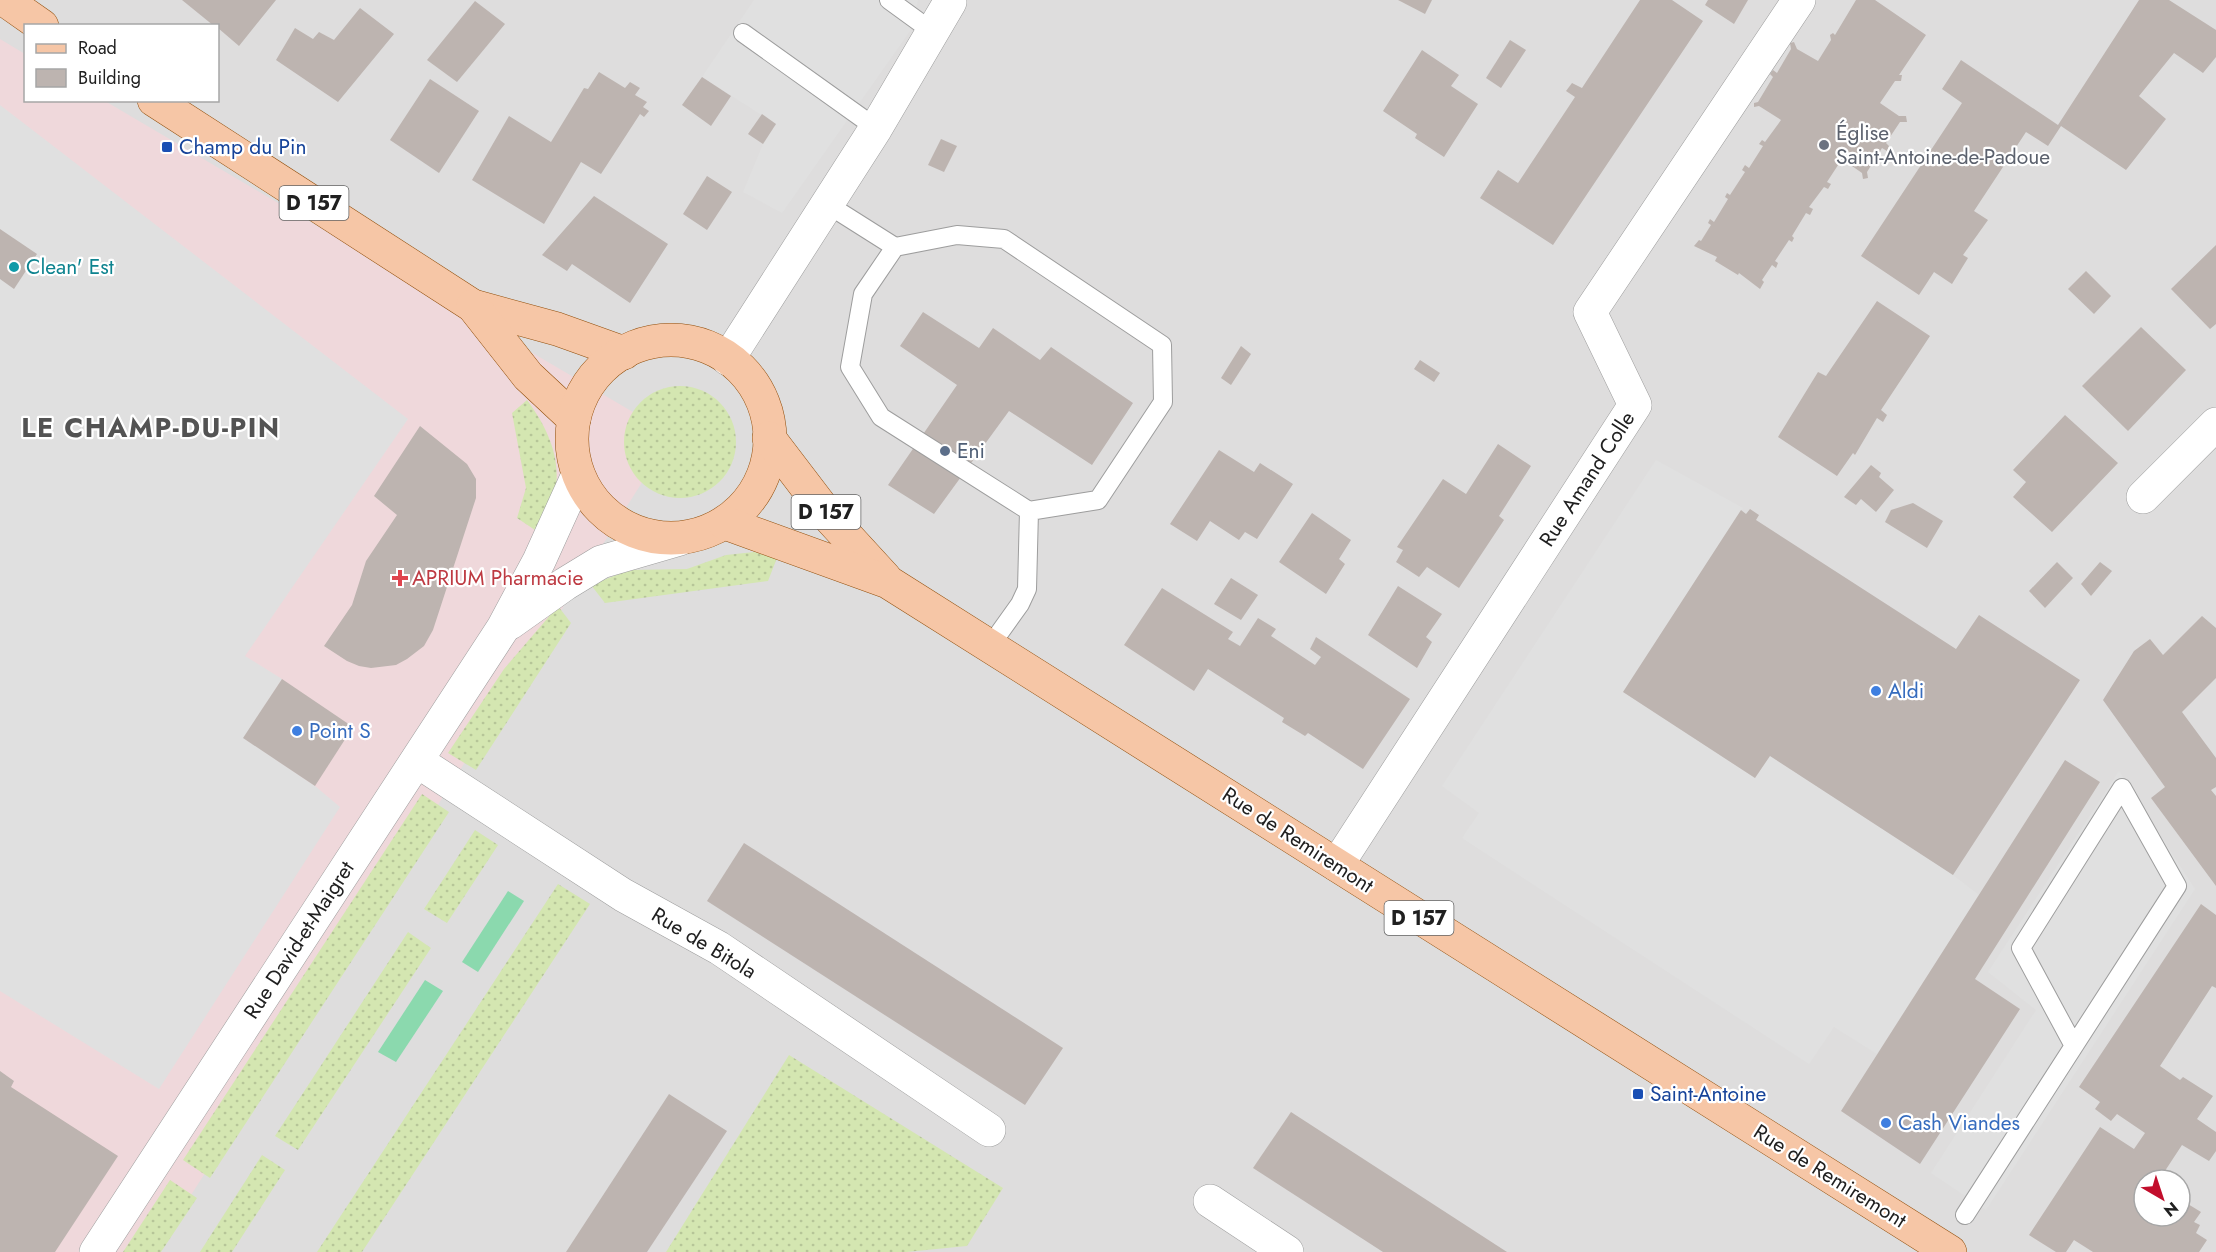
<svg xmlns="http://www.w3.org/2000/svg" width="2216" height="1252" viewBox="0 0 2216 1252" font-family="Jost,sans-serif">
  <style>
    .residential { fill: #dedddd; fill-rule: evenodd }
    .commercial { fill: #efd8db }
    .grass { fill: url(#grass-dots) }
    .pitch { fill: #8bd9ae }
    .parking { fill: #e0e0e0 }
    .building { fill: #bdb4b0 }
    .lines { fill: none; stroke-linecap: round; stroke-linejoin: round }
    .lane-casing { stroke: #9d9d9d; stroke-width: 20 }
    .street-casing { stroke: #9d9d9d; stroke-width: 34 }
    .primary-casing { stroke: #914e0b; stroke-width: 34 }
    .lane { stroke: #fff; stroke-width: 18 }
    .street { stroke: #fff; stroke-width: 33 }
    .primary { stroke: #f6c6a6; stroke-width: 33 }
    .worship-dot { fill: #6b7280; stroke: #fff; stroke-width: 2 }
    .transit-dot { fill: #1a4fb4; stroke: #fff; stroke-width: 2 }
    .culture-dot { fill: #0f9aa8; stroke: #fff; stroke-width: 2 }
    .service-dot { fill: #5c6f8a; stroke: #fff; stroke-width: 2 }
    .health-dot { fill: #e0444e; stroke: #fff; stroke-width: 2 }
    .shop-dot { fill: #3f7fe0; stroke: #fff; stroke-width: 2 }
    .labels { text-anchor: middle; dominant-baseline: central; stroke-width: 4.5; stroke-linejoin: round; paint-order: stroke }
    .shield { fill: #fff; stroke: #636363; stroke-width: 1.5 }
    .shield-label { font-size: 20px; font-weight: bold; fill: #202020 }
    .worship-label { font-size: 21px; fill: #5b616d; stroke: #fff; text-anchor: start }
    .transit-label { font-size: 21px; fill: #164399; stroke: #fff; text-anchor: start }
    .culture-label { font-size: 21px; fill: #0d838f; stroke: #fff; text-anchor: start }
    .service-label { font-size: 21px; fill: #4e5e75; stroke: #fff; text-anchor: start }
    .street-label { font-size: 21px; fill: #202020; stroke: #fff }
    .health-label { font-size: 21px; fill: #be3a42; stroke: #fff; text-anchor: start }
    .shop-label { font-size: 21px; fill: #366cbe; stroke: #fff; text-anchor: start }
    .district-label { font-size: 27px; font-weight: bold; letter-spacing: 1.5px; fill: #535353; stroke: #fff }
  </style>
  <defs>
    <pattern id="grass-dots" width="8" height="8" patternUnits="userSpaceOnUse" patternTransform="scale(1.5)"><rect width="8" height="8" fill="#d4e6b1"/><path d="M2 2h.1M6 6h.1" fill="none" stroke="#b6c598" stroke-width="1.8" stroke-linecap="round"/></pattern>
  </defs>
  <rect width="100%" height="100%" fill="#f0ece7"/>
  <!-- residential -->
  <path class="residential" d="M0 0H2216V1252H0ZM26 26H218V100H26ZM2144 1180H2180V1216H2144Z"/>
  <!-- commercial -->
  <polygon class="commercial" points="0,39 25,54 26,100 105,101 672,435 155,1252 0,1252"/>
  <!-- grass -->
  <g class="grass">
    <circle cx="680" cy="442" r="56"/>
    <path d="M527 400C547 427 562 458 555 493 553 506 543 520 538 532L517 518 526 488 512 413Z"/>
    <polygon points="754,552 777,558 768,581 605,603 591,585 629,570 687,569 726,555"/>
    <polygon points="558,606 571,623 476,770 448,753 504,669"/>
    <polygon points="422,794 449,812 210,1178 183,1160"/>
    <polygon points="475,830 498,845 447,923 424,909"/>
    <polygon points="558,884 590,904 362,1252 317,1252"/>
    <polygon points="408,932 431,948 298,1150 275,1136"/>
    <polygon points="789,1055 1003,1188 967,1246 906,1252 666,1252"/>
    <polygon points="262,1155 285,1170 232,1252 200,1252"/>
    <polygon points="170,1180 197,1198 161,1252 123,1252"/>
  </g>
  <!-- pitch -->
  <g class="pitch">
    <polygon points="508,891 524,901 478,972 462,962"/>
    <polygon points="425,980 443,991 396,1062 378,1052"/>
  </g>
  <!-- parking -->
  <g class="parking">
    <polygon points="754,0 918,0 910,31 782,213 743,192 763,144 776,124 702,77"/>
    <polygon points="0,105 408,419 245,656 282,679 244,738 315,786 340,807 159,1089 0,991"/>
    <polygon points="1656,460 1743,508 1623,692 1755,778 1770,756 1953,875 1979,895 1877,1054 1834,1027 1809,1064 1462,838 1479,813 1442,786"/>
    <polygon points="2119,771 2195,889 1986,1210 1931,1173 2036,1010 1988,972"/>
  </g>
  <!-- building -->
  <g class="building">
    <polygon points="182,0 276,0 239,46 218,28 218,26 214,26"/>
    <polygon points="1398,0 1432,0 1425,14"/>
    <polygon points="1640,0 1672,0 1703,21 1553,245 1480,198 1498,170 1518,183 1575,97 1566,91 1572,83 1582,88"/>
    <polygon points="1708,0 1748,0 1734,24 1705,5"/>
    <polygon points="1856,0 1875,0 1926,35 1899,75 1902,75 1901,81 1895,81 1880,103 1899,116 1906,116 1907,122 1900,122 1886,143 1889,146 1887,151 1882,148 1867,172 1868,178 1863,179 1862,173 1842,159 1827,182 1831,184 1828,189 1824,187 1809,207 1813,209 1810,215 1806,213 1792,236 1794,238 1792,242 1789,240 1775,261 1778,263 1776,268 1772,265 1762,280 1764,282 1760,289 1739,273 1738,275 1715,261 1717,257 1694,246 1699,240 1701,241 1711,225 1708,223 1710,219 1714,222 1728,199 1725,197 1727,193 1730,195 1745,172 1742,170 1745,165 1749,168 1763,146 1759,144 1762,140 1765,142 1781,120 1759,106 1754,107 1754,103 1758,102 1773,77 1770,74 1773,70 1777,73 1791,49 1790,43 1794,42 1797,49 1818,61 1831,40 1830,35 1833,33 1835,35"/>
    <polygon points="2139,0 2169,0 2216,30 2216,57 2203,73 2174,53 2139,96 2166,119 2126,170 2061,126 2048,146 2026,132 1974,211 1988,220 1963,255 1968,258 1952,284 1934,272 1919,295 1861,256 1962,103 1942,89 1961,60 2058,125"/>
    <polygon points="475,1 505,24 457,82 427,60"/>
    <polygon points="360,8 394,34 338,102 276,60 295,28 313,39 319,32 334,40"/>
    <polygon points="1510,40 1526,50 1501,88 1486,78"/>
    <polygon points="1422,50 1459,75 1451,86 1478,104 1444,157 1415,138 1417,134 1383,111"/>
    <polygon points="599,72 625,88 630,82 640,88 635,95 647,102 643,107 649,111 644,117 640,114 601,174 581,162 544,224 472,180 509,116 551,142 584,88 588,89"/>
    <polygon points="702,77 731,96 711,126 682,105"/>
    <polygon points="430,79 479,111 439,173 390,140"/>
    <polygon points="762,114 776,124 763,144 748,134"/>
    <polygon points="941,139 957,146 944,172 928,165"/>
    <polygon points="707,176 732,192 707,230 683,214"/>
    <polygon points="594,196 668,244 630,303 572,264 567,271 542,255"/>
    <polygon points="0,229 37,254 14,289 0,279"/>
    <polygon points="2216,245 2216,324 2210,329 2171,289"/>
    <polygon points="2086,271 2111,296 2094,314 2068,289"/>
    <polygon points="1877,301 1930,336 1881,410 1887,415 1883,422 1877,418 1855,455 1853,453 1837,476 1778,437 1818,372 1826,376"/>
    <polygon points="923,312 979,348 993,328 1040,360 1051,347 1133,403 1092,465 1009,411 934,514 888,485 957,385 900,346"/>
    <polygon points="2141,327 2186,370 2128,431 2082,386"/>
    <polygon points="1241,346 1251,354 1231,385 1221,378"/>
    <polygon points="1420,360 1440,373 1434,382 1414,369"/>
    <polygon points="2065,415 2118,463 2052,532 2013,497 2026,482 2013,470"/>
    <polygon points="420,426 467,464 476,479 476,498 433,630 424,646 407,659 396,665 371,668 359,666 347,661 324,646 352,605 366,561 397,515 374,496"/>
    <polygon points="1498,444 1531,466 1499,516 1504,520 1459,588 1427,567 1419,577 1396,562 1403,550 1397,547 1443,479 1466,494"/>
    <polygon points="1219,450 1254,472 1260,463 1293,484 1257,539 1245,532 1239,540 1210,521 1197,541 1170,524"/>
    <polygon points="1871,465 1881,473 1879,477 1894,490 1876,512 1861,499 1856,505 1844,497"/>
    <polygon points="1913,503 1943,521 1927,548 1885,522 1891,510"/>
    <polygon points="1750,509 1759,515 1756,520 1956,649 1979,615 2080,680 1953,875 1770,756 1755,778 1623,692 1741,510 1746,514"/>
    <polygon points="1312,513 1351,540 1339,559 1345,564 1326,594 1279,562"/>
    <polygon points="2057,562 2073,578 2045,608 2029,591"/>
    <polygon points="2100,562 2112,571 2091,596 2081,584"/>
    <polygon points="1231,578 1258,595 1241,620 1214,604"/>
    <polygon points="1398,586 1442,614 1426,637 1432,642 1417,668 1368,635"/>
    <polygon points="1162,588 1233,632 1228,639 1240,646 1258,618 1276,629 1271,636 1315,665 1321,657 1310,649 1316,637 1410,699 1363,769 1308,733 1305,736 1282,722 1284,718 1208,669 1194,691 1124,645"/>
    <polygon points="2202,616 2216,628 2216,678 2182,712 2216,758 2216,787 2211,790 2216,796 2216,886 2151,798 2165,787 2103,700 2134,651 2150,639 2163,655"/>
    <polygon points="282,679 353,727 315,786 243,738"/>
    <polygon points="2065,760 2100,782 1975,979 2020,1009 1920,1164 1841,1111"/>
    <polygon points="744,843 1063,1048 1025,1105 707,901"/>
    <polygon points="2201,904 2216,915 2216,988 2212,986 2160,1066 2180,1080 2183,1077 2213,1096 2197,1119 2216,1132 2216,1151 2209,1161 2182,1145 2159,1180 2144,1180 2144,1216 2180,1216 2180,1202 2183,1201 2201,1212 2194,1222 2200,1225 2196,1233 2207,1240 2199,1252 2093,1252 2074,1240 2066,1252 2056,1252 2029,1235 2100,1127 2134,1149 2145,1133 2117,1114 2111,1121 2095,1109 2100,1102 2079,1087"/>
    <polygon points="0,1071 14,1081 11,1087 118,1156 55,1252 0,1252"/>
    <polygon points="669,1094 727,1131 647,1252 566,1252"/>
    <polygon points="1291,1112 1507,1252 1383,1252 1253,1168"/>
  </g>
  <g class="lines">
    <defs>
      <g id="lane">
        <polyline points="889,0 933,32"/>
        <polyline points="743,33 876,128"/>
        <polyline points="827,204 895,247"/>
        <polyline points="990,646 1020,604 1027,589 1029,511 881,417 850,367 863,294 895,247 957,235 1004,239 1162,345 1163,402 1098,500 1029,511"/>
        <polyline points="1965,1215 2177,886 2122,788 2021,948 2074,1046"/>
      </g>
      <g id="street">
        <polyline points="728,359 876,128 950,2"/>
        <polyline points="2143,497 2216,424"/>
        <polyline points="510,623 565,584 601,562 680,539"/>
        <polyline points="417,761 623,895 719,948 989,1130"/>
        <polyline points="1337,865 1635,405 1590,312 1799,0"/>
        <polyline points="1210,1201 1287,1252"/>
        <polyline points="96,1252 503,628 539,561 578,475"/>
      </g>
      <g id="primary">
        <polyline points="5,0 42,26"/>
        <polyline points="154,100 473,306 557,329 624,353"/>
        <polyline points="473,306 528,376 574,419"/>
        <circle cx="671" cy="439" r="99"/>
        <polyline points="769,438 830,518 885,578"/>
        <polyline points="725,523 888,582 1950,1252"/>
      </g>
    </defs>
    <!-- lane casing -->
    <use href="#lane" class="lane-casing"/>
    <!-- street casing -->
    <use href="#street" class="street-casing"/>
    <!-- primary casing -->
    <use href="#primary" class="primary-casing"/>
    <!-- lane -->
    <use href="#lane" class="lane"/>
    <!-- street -->
    <use href="#street" class="street"/>
    <!-- primary -->
    <use href="#primary" class="primary"/>
  </g>
  <!-- markers -->
  <circle class="worship-dot" cx="1824" cy="145" r="6"/>
  <g class="transit-dot">
    <rect x="161" y="141" width="12" height="12" rx="3"/>
    <rect x="1632" y="1088" width="12" height="12" rx="3"/>
  </g>
  <circle class="culture-dot" cx="14" cy="267" r="6"/>
  <circle class="service-dot" cx="945" cy="451" r="6"/>
  <path class="health-dot" d="M397 569h6v6h6v6h-6v6h-6v-6h-6v-6h6z"/>
  <g class="shop-dot">
    <circle cx="1876" cy="691" r="6"/>
    <circle cx="297" cy="731" r="6"/>
    <circle cx="1886" cy="1123" r="6"/>
  </g>
  <g class="labels">
    <!-- shield labels -->
    <g class="shield">
      <rect x="279.5" y="186" width="69" height="34" rx="4.5"/>
      <rect x="791.5" y="495" width="69" height="34" rx="4.5"/>
      <rect x="1384.5" y="901" width="69" height="34" rx="4.5"/>
    </g>
    <g class="shield-label">
      <text x="314" y="203">D 157</text>
      <text x="826" y="512">D 157</text>
      <text x="1419" y="918">D 157</text>
    </g>
    <!-- worship labels -->
    <g class="worship-label">
      <text x="1836" y="133">Église<tspan x="1836" dy="24">Saint-Antoine-de-Padoue</tspan></text>
    </g>
    <!-- transit labels -->
    <g class="transit-label">
      <text x="179" y="147">Champ du Pin</text>
      <text x="1650" y="1094">Saint-Antoine</text>
    </g>
    <!-- culture labels -->
    <g class="culture-label">
      <text x="26" y="267">Clean' Est</text>
    </g>
    <!-- service labels -->
    <g class="service-label">
      <text x="957" y="451">Eni</text>
    </g>
    <!-- street labels -->
    <g class="street-label">
      <text transform="translate(1587 479) rotate(-57)">Rue Amand Colle</text>
      <text transform="translate(1298 840) rotate(33)">Rue de Remiremont</text>
      <text transform="translate(299 940) rotate(-57)">Rue David-et-Maigret</text>
      <text transform="translate(704 943) rotate(31)">Rue de Bitola</text>
      <text transform="translate(1830 1176) rotate(32)">Rue de Remiremont</text>
    </g>
    <!-- health labels -->
    <g class="health-label">
      <text x="412" y="578">APRIUM Pharmacie</text>
    </g>
    <!-- shop labels -->
    <g class="shop-label">
      <text x="1888" y="691">Aldi</text>
      <text x="309" y="731">Point S</text>
      <text x="1898" y="1123">Cash Viandes</text>
    </g>
    <!-- district labels -->
    <g class="district-label">
      <text x="151" y="427">LE CHAMP-DU-PIN</text>
    </g>
  </g>
  <!-- legend -->
  <rect x="24" y="24" width="195" height="78" fill="#ffffff" stroke="#a6a6a6" stroke-width="1.5"/>
  <rect x="36" y="44" width="30" height="9" fill="#f6c6a6" stroke="#a6a6a6" stroke-width="1.5"/>
  <text x="78" y="54" font-size="18" fill="#202020">Road</text>
  <rect x="36" y="69" width="30" height="18" fill="#bdb4b0" stroke="#a6a6a6" stroke-width="1.5"/>
  <text x="78" y="84" font-size="18" fill="#202020">Building</text>
  <!-- north arrow -->
  <g transform="translate(2162 1198) rotate(141)"><circle r="28" fill="#ffffff" stroke="#a6a6a6" stroke-width="1.5"/>
  <path d="M0-4.5L10 22L0 15L-10 22Z" fill="#c20e2c"/>
  <text y="-9" font-size="16" font-weight="bold" text-anchor="middle" fill="#202020">N</text>
  </g>
</svg>
